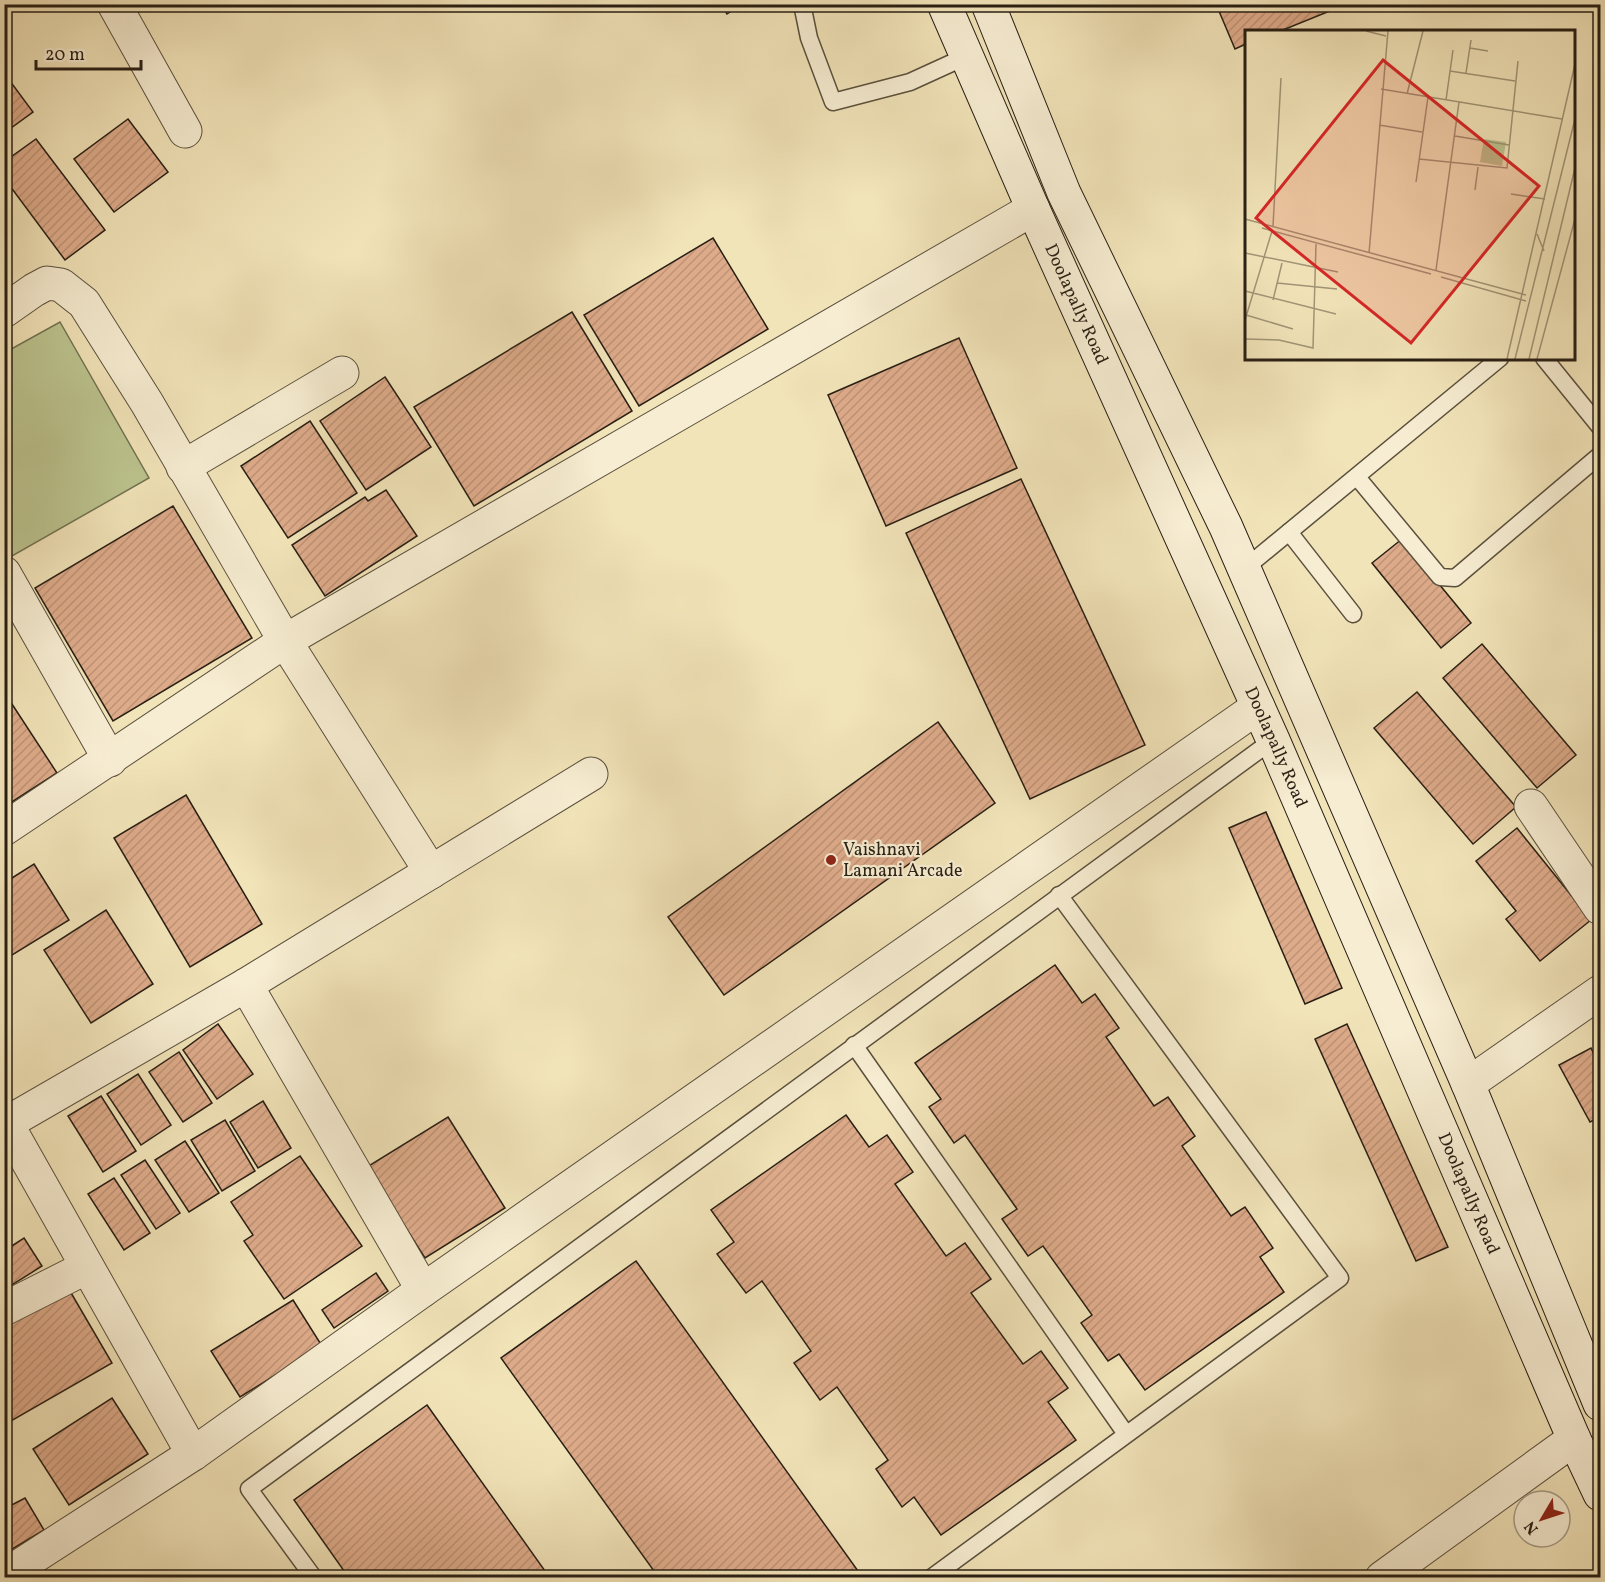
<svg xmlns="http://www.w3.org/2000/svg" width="1605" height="1582" viewBox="0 0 1605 1582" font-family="Vollkorn,serif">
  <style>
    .green { fill: #bcc48f; stroke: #727252; stroke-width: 1.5 }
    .building { fill: url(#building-hatch); stroke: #281f14; stroke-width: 1.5 }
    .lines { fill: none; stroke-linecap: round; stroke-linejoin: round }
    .service-casing { stroke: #5a503d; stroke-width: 19 }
    .minor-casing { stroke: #5a503d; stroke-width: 35 }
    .secondary-casing { stroke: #281f14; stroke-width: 35 }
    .service { stroke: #f7edd2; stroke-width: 16 }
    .minor { stroke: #f7edd2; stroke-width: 33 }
    .secondary { stroke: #f7edd2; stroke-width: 33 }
    .poi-dot { fill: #8f2418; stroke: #f7edd2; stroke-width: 2 }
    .labels { text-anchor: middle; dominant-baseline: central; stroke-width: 4.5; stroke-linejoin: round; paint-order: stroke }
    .street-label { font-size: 18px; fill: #281f14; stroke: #f7edd2 }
    .poi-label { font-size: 18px; fill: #281f14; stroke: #f7edd2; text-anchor: start }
    .inset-road { fill: none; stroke: #a19577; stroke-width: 1.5 }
    .view { fill: #d62828; fill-opacity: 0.15; stroke: #d62828; stroke-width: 3 }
    .inset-edge { fill: none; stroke: #281f14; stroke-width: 3 }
  </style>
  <defs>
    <pattern id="building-hatch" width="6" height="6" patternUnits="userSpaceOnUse" patternTransform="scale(1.5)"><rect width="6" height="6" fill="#deab8a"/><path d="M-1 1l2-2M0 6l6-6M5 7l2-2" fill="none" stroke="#be9376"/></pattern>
  </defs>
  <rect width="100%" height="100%" fill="#f2e4b9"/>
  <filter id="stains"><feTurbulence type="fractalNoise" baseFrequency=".00333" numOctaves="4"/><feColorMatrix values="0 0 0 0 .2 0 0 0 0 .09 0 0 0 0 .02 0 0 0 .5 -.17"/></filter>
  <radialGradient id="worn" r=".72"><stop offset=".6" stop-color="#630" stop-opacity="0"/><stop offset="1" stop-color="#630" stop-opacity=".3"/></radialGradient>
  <!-- green -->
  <polygon class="green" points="60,322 149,478 5,560 4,353"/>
  <!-- building -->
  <g class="building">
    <polygon points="721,4 742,4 727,14"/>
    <polygon points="1216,4 1347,4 1278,32 1246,32 1246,44 1235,49"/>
    <polygon points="4,73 33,112 4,133"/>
    <polygon points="128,119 168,172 114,212 74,159"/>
    <polygon points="36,139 105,230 65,260 4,178 4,162"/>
    <polygon points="713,238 768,329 639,406 584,315"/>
    <polygon points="572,312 632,411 474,506 414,407"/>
    <polygon points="959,338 1017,468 886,526 828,395"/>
    <polygon points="385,377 431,447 366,490 320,421"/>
    <polygon points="310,421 357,493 288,538 241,466"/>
    <polygon points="1021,479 1145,745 1030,799 906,533"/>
    <polygon points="386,490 417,536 325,596 292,545 365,497 368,501"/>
    <polygon points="173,506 252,638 113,721 35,588"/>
    <polygon points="1402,539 1471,623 1441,648 1372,563"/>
    <polygon points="1482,644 1576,755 1537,788 1443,678"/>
    <polygon points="1417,692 1516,807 1473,844 1374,728"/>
    <polygon points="10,701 57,773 4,807 4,704"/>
    <polygon points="938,722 995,803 724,995 668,917"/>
    <polygon points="186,795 262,924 190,967 114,838"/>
    <polygon points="1266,812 1342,988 1305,1004 1229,828"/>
    <polygon points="1517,828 1591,920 1540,961 1506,919 1516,911 1476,861"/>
    <polygon points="34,864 69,920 4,960 4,883"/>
    <polygon points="106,910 153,984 91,1023 44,950"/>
    <polygon points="1055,965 1082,1003 1095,994 1119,1028 1106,1037 1154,1106 1168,1097 1195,1136 1182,1146 1231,1216 1245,1207 1273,1248 1260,1257 1284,1292 1145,1390 1119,1354 1108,1361 1081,1323 1092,1315 1043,1246 1028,1256 1002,1219 1017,1209 965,1135 954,1143 929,1107 941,1099 915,1063"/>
    <polygon points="218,1024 253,1074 217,1099 183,1050"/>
    <polygon points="1347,1024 1448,1247 1416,1261 1315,1039"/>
    <polygon points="1591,1048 1600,1067 1600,1117 1590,1122 1559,1065"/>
    <polygon points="179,1052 212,1103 183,1122 149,1072"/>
    <polygon points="138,1074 171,1125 141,1145 107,1094"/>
    <polygon points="101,1096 136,1151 103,1172 68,1116"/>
    <polygon points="263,1101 291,1148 258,1168 230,1122"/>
    <polygon points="846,1115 869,1147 887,1135 913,1172 895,1184 946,1256 965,1243 991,1279 971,1293 1023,1364 1041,1351 1068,1388 1048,1402 1076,1440 941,1535 914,1497 902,1507 876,1469 888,1460 837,1387 820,1400 794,1363 811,1351 762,1281 746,1293 717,1254 734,1242 711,1210"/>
    <polygon points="448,1117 505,1208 425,1258 367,1167"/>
    <polygon points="225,1120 255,1171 222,1191 191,1140"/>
    <polygon points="185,1141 219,1193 189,1212 155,1160"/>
    <polygon points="300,1156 362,1246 284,1299 244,1241 253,1235 231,1202"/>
    <polygon points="145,1160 180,1213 156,1229 121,1175"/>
    <polygon points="114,1178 150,1233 124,1250 88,1194"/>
    <polygon points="24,1238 42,1266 4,1290 4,1251"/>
    <polygon points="636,1261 863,1578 659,1578 501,1358"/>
    <polygon points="376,1273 388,1291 334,1328 322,1310"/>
    <polygon points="67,1286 112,1363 4,1425 4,1322"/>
    <polygon points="293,1300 322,1346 240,1397 211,1351"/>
    <polygon points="112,1398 148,1454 69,1505 33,1449"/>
    <polygon points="427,1405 550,1578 349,1578 294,1500"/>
    <polygon points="25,1498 44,1530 4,1554 4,1509"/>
  </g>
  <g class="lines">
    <defs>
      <g id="service">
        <polyline points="802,4 809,38 833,102 910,82 967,56"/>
        <polyline points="1544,358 1600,427"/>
        <polyline points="1357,477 1440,577 1455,578 1600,455"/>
        <polyline points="1289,532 1353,614"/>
        <polyline points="1244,569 1500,358"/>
        <polyline points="854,1045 1126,1434"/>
        <polyline points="314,1578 249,1489 1273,740"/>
        <polyline points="931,1578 1340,1278 1059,895"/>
      </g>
      <g id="minor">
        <polyline points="114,4 185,131"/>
        <polyline points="4,311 34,290 47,283 61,285 84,303 147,403 285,641 431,872"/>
        <polyline points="183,467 342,373"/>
        <polyline points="4,573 110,760"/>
        <polyline points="1531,806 1600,908"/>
        <polyline points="4,829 285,641 1033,209"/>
        <polyline points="246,985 423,1290"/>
        <polyline points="1468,1084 1600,992"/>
        <polyline points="4,1119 193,1454"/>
        <polyline points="7,1123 246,985 591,774"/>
        <polyline points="4,1309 87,1267"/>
        <polyline points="4,1576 193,1454 423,1290 1258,707"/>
        <polyline points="1382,1578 1574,1439"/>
      </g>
      <g id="secondary">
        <path id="s1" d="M944 4 1033 209 1273 740 1574 1439 1600 1494"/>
        <polyline points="988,4 1064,193 1226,527 1468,1084 1600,1404"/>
      </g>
    </defs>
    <!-- service casing -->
    <use href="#service" class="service-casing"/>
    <!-- minor casing -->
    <use href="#minor" class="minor-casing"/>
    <!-- secondary casing -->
    <use href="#secondary" class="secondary-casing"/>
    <!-- service -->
    <use href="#service" class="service"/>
    <!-- minor -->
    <use href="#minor" class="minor"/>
    <!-- secondary -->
    <use href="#secondary" class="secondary"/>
  </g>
  <!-- markers -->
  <circle class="poi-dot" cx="831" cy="860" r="6"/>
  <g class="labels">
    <!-- street labels -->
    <g class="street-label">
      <text stroke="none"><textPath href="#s1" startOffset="328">Doolapally Road</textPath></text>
      <text stroke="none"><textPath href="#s1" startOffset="814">Doolapally Road</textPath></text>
      <text stroke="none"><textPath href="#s1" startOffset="1300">Doolapally Road</textPath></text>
    </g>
    <!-- poi labels -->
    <g class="poi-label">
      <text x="843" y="850">Vaishnavi<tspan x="843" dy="21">Lamani Arcade</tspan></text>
    </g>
  </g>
  <!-- overview -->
  <g transform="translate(1245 30)">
    <rect width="330" height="330" fill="#f2e4b9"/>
    <path d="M239 109 261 112 257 136 235 132Z" fill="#bcc48f"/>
    <path class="inset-road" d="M121 1 141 6M225 18 243 21M205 41 270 51M221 43 226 10M136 59 317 89M162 64 178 1M201 70 208 20M134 95 177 102M210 106 264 115M174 129 262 138 273 31M171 152 183 67M230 160 233 137M266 164 300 169M0 189 281 265M28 196 36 48M17 198 186 244M292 204 299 221M0 223 93 242M124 223 143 1M191 240 214 72M196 247 281 271M32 253 92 259M0 261 91 284M28 270 37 233M1 285 48 299M0 290 27 201M0 309 34 310 68 318 71 214M262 329 330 34M270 329 330 89M284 329 330 138M292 329 330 189"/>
    <path class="view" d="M138 30 294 156 166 313 11 188Z"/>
    <rect width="330" height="330" class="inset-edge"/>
  </g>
  <!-- margin -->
  <rect width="1605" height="1582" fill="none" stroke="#f2e4b9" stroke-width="24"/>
  <rect x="6" y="6" width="1593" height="1570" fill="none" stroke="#281f14" stroke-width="3"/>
  <rect x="12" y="12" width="1581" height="1558" fill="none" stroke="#281f14" stroke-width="1.5"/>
  <!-- north arrow -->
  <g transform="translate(1542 1519) rotate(231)"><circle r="28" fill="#f7edd2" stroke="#a49b86" stroke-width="1.5"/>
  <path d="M0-4.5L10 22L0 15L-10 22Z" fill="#8f2418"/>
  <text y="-9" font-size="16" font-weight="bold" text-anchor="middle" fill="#281f14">N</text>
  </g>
  <!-- scale -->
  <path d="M36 60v9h105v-9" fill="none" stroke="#281f14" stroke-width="3"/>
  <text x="45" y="60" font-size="18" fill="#281f14" stroke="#f7edd2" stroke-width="4.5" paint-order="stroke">20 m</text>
  <rect width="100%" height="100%" filter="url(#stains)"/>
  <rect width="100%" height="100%" fill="url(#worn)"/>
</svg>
